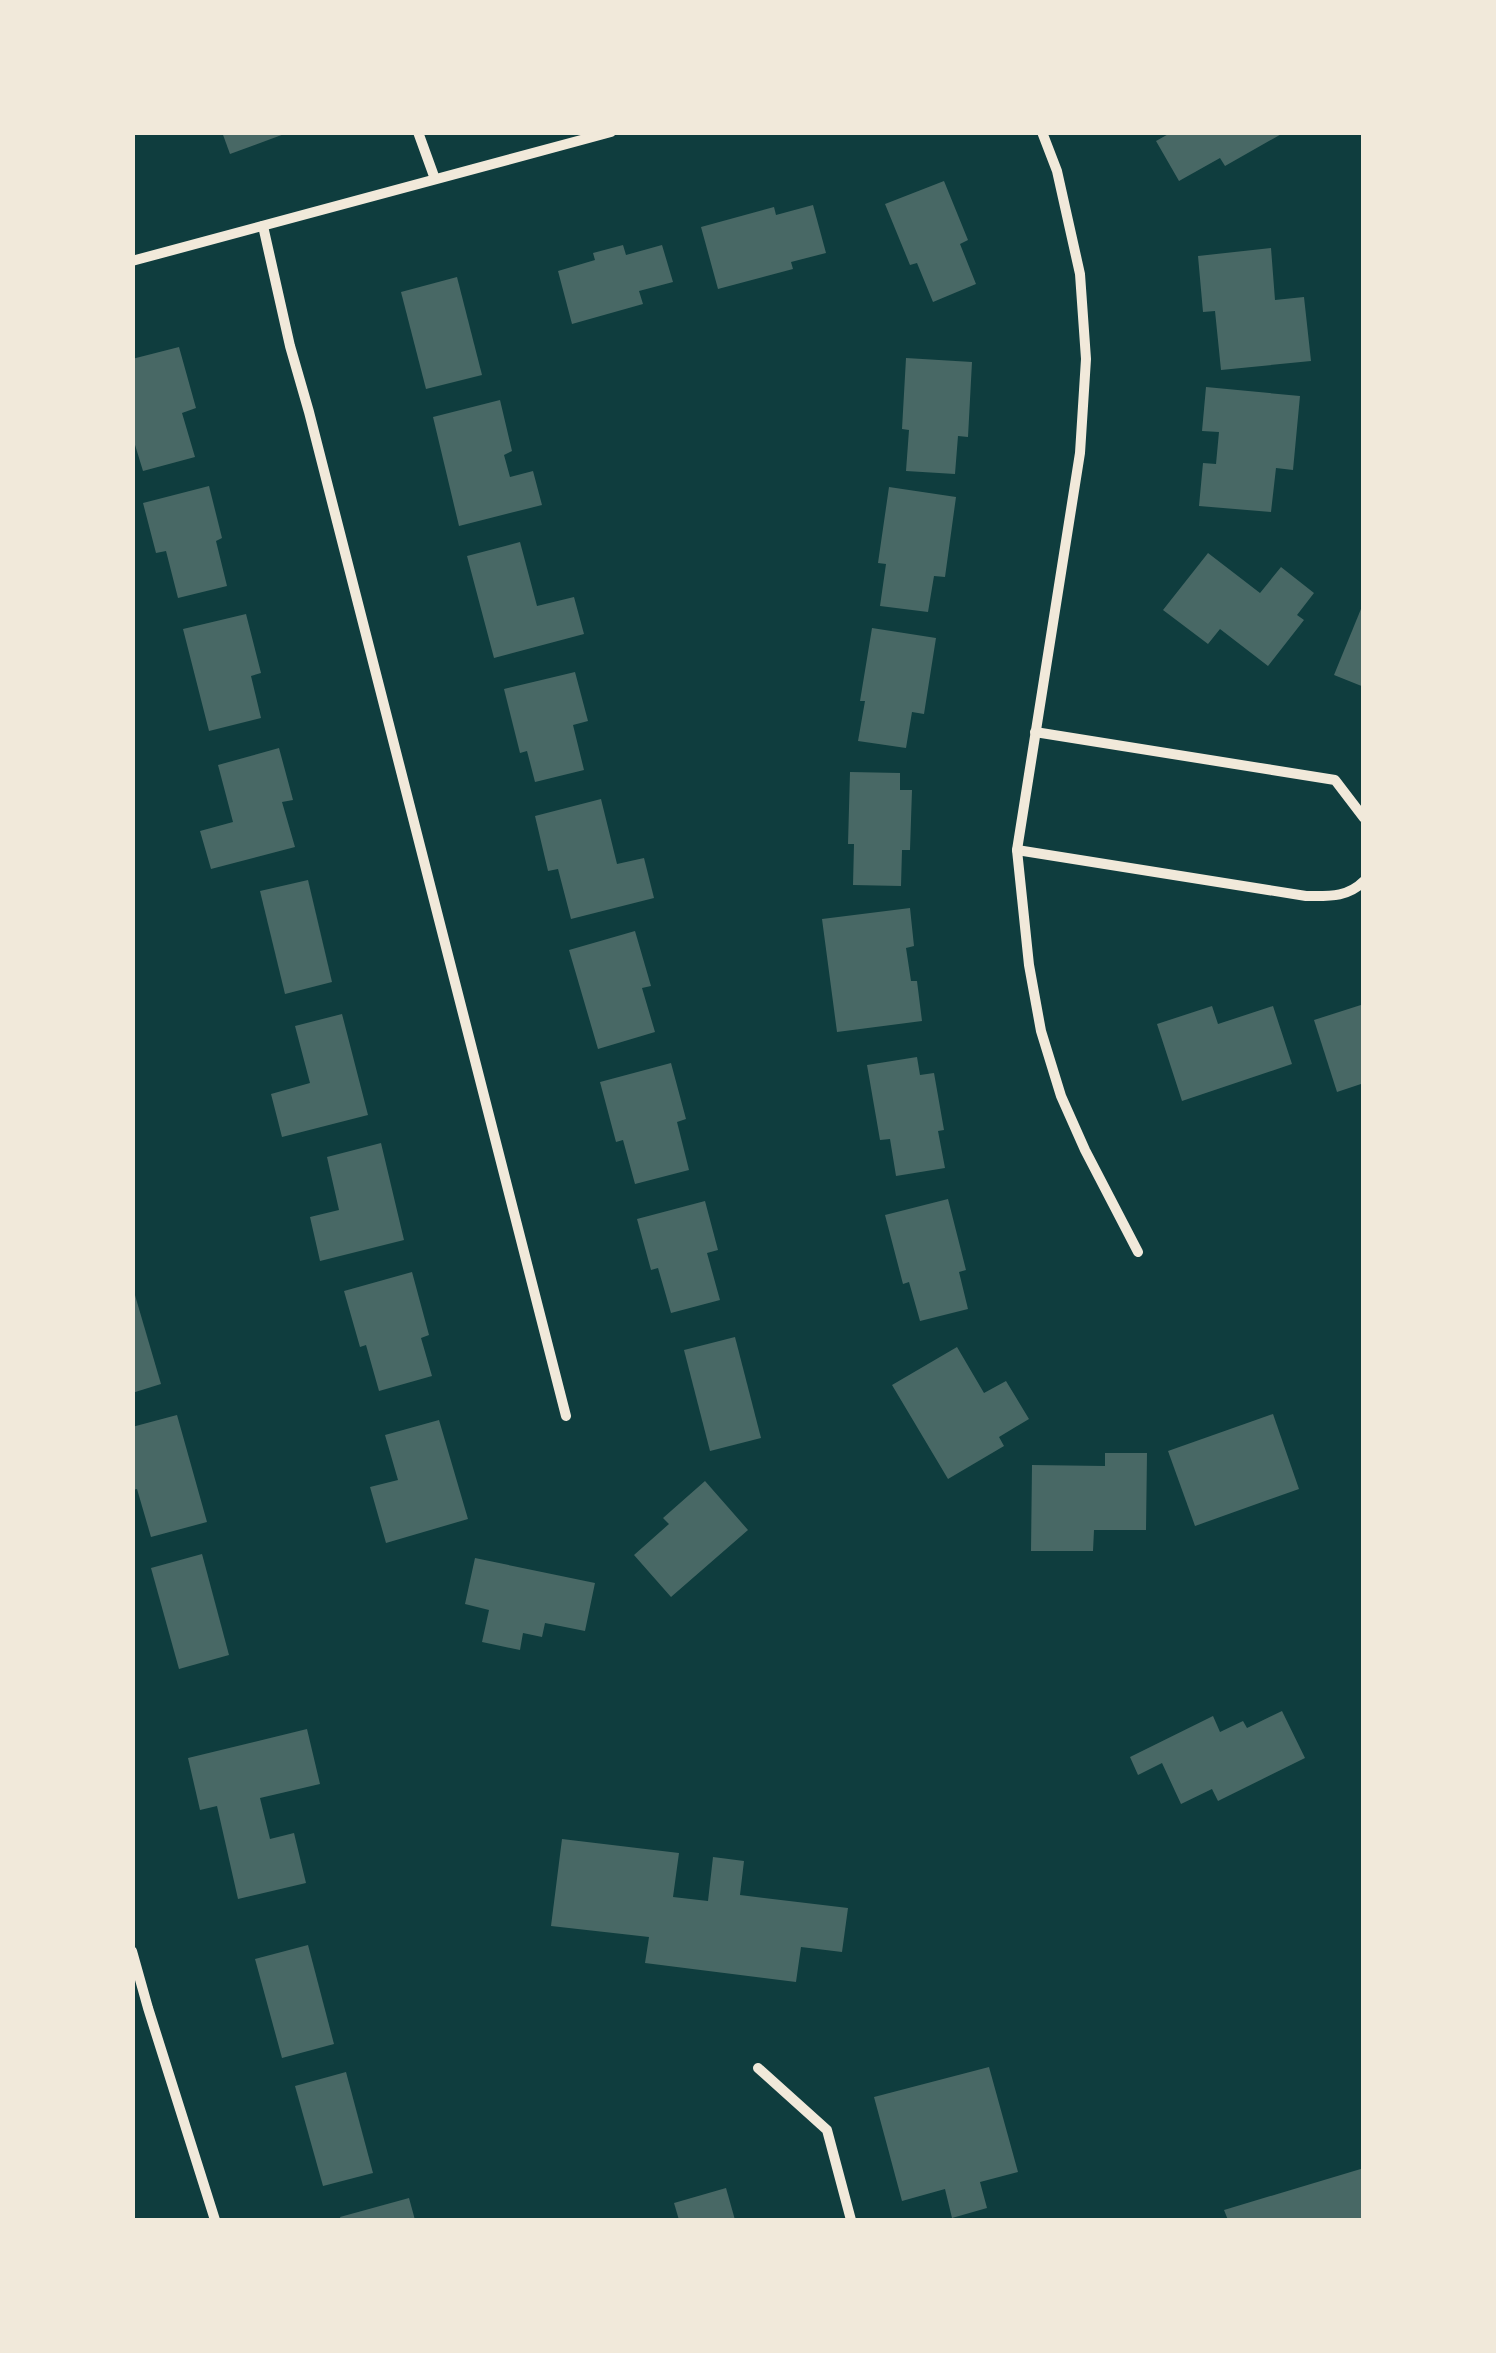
<svg xmlns="http://www.w3.org/2000/svg" width="1496" height="2353" viewBox="0 0 1496 2353" font-family="'Roboto Condensed',sans-serif">
  <style>
    .building { fill: #486865 }
    .lines { fill: none; stroke-linecap: round; stroke-linejoin: round }
    .minor { stroke: #f1e9da; stroke-width: 10 }
  </style>
  <rect width="100%" height="100%" fill="#0f3d3e"/>
  <!-- building -->
  <g class="building">
    <polygon points="222,132 287,132 287,133 230,154"/>
    <polygon points="1172,132 1285,132 1225,166 1220,158 1179,181 1156,141"/>
    <polygon points="944,181 968,240 960,244 976,284 933,302 917,263 910,265 885,204"/>
    <polygon points="813,205 826,253 791,262 793,269 718,289 701,227 774,207 776,215"/>
    <polygon points="623,245 626,255 662,245 673,282 639,291 643,304 572,324 558,271 595,260 593,253"/>
    <polygon points="1271,248 1275,300 1304,297 1311,361 1221,370 1215,311 1203,312 1198,256"/>
    <polygon points="457,277 482,375 426,389 401,292"/>
    <polygon points="179,347 196,408 182,413 195,457 143,471 132,435 132,359"/>
    <polygon points="906,358 972,362 968,437 958,436 955,474 906,471 909,430 902,429"/>
    <polygon points="1206,387 1300,396 1293,470 1276,468 1271,512 1199,506 1203,463 1216,464 1219,432 1202,431"/>
    <polygon points="500,400 512,451 504,455 510,477 533,471 542,505 459,526 433,417"/>
    <polygon points="209,486 222,538 216,541 227,586 178,598 166,551 156,553 143,503"/>
    <polygon points="889,487 956,497 945,577 934,576 928,612 880,606 886,564 878,563"/>
    <polygon points="520,542 537,606 574,597 584,634 494,658 467,556"/>
    <polygon points="1208,553 1260,593 1281,567 1314,593 1297,615 1304,620 1268,666 1220,629 1208,644 1163,610"/>
    <polygon points="1363,604 1364,604 1364,687 1334,675"/>
    <polygon points="246,614 261,673 251,676 261,718 209,731 183,629"/>
    <polygon points="872,628 936,638 924,714 912,712 906,748 858,741 865,701 860,701"/>
    <polygon points="575,672 588,721 573,725 584,770 535,782 527,751 520,753 504,689"/>
    <polygon points="279,748 293,800 282,802 295,847 211,869 200,831 233,822 218,765"/>
    <polygon points="850,772 900,773 900,790 912,790 910,850 902,850 901,886 853,885 854,844 848,844"/>
    <polygon points="601,799 617,864 644,858 654,898 571,919 558,869 548,871 535,816"/>
    <polygon points="308,880 332,982 285,994 260,891"/>
    <polygon points="910,908 914,946 906,948 911,981 917,981 922,1021 837,1032 822,919"/>
    <polygon points="635,931 651,986 642,988 655,1032 598,1049 569,950"/>
    <polygon points="1364,1004 1364,1083 1337,1092 1314,1020"/>
    <polygon points="1212,1006 1218,1024 1273,1006 1292,1064 1182,1101 1157,1024"/>
    <polygon points="342,1014 368,1115 282,1137 271,1094 310,1083 295,1026"/>
    <polygon points="917,1057 920,1075 934,1073 944,1130 938,1131 945,1168 896,1176 890,1139 880,1140 867,1065"/>
    <polygon points="671,1063 686,1119 677,1122 689,1170 635,1184 623,1140 616,1142 600,1082"/>
    <polygon points="381,1143 404,1240 320,1261 310,1217 339,1210 327,1157"/>
    <polygon points="948,1199 966,1270 959,1272 968,1309 920,1321 909,1282 903,1284 885,1215"/>
    <polygon points="705,1201 718,1250 707,1253 720,1300 671,1313 658,1268 651,1270 637,1219"/>
    <polygon points="412,1272 429,1335 421,1338 432,1376 379,1391 366,1345 360,1347 344,1291"/>
    <polygon points="132,1285 161,1384 132,1393"/>
    <polygon points="735,1337 761,1438 710,1451 684,1350"/>
    <polygon points="957,1347 984,1393 1006,1381 1029,1419 999,1437 1004,1446 948,1479 892,1385"/>
    <polygon points="1273,1414 1299,1489 1195,1526 1168,1451"/>
    <polygon points="177,1415 207,1522 151,1537 137,1489 132,1490 132,1427"/>
    <polygon points="439,1420 468,1519 386,1543 370,1487 398,1480 385,1435"/>
    <polygon points="1105,1453 1147,1453 1146,1530 1094,1530 1093,1551 1031,1551 1032,1465 1105,1466"/>
    <polygon points="705,1481 748,1530 671,1597 634,1555 669,1524 663,1518"/>
    <polygon points="202,1554 229,1655 179,1669 151,1568"/>
    <polygon points="475,1558 595,1583 585,1631 545,1623 542,1637 523,1633 520,1650 482,1642 489,1610 465,1604"/>
    <polygon points="1282,1711 1305,1758 1218,1801 1212,1789 1181,1804 1162,1763 1138,1775 1130,1757 1213,1716 1220,1732 1243,1721 1247,1728"/>
    <polygon points="307,1729 320,1784 260,1798 270,1839 294,1833 306,1883 238,1899 217,1806 200,1810 188,1758"/>
    <polygon points="562,1839 679,1853 673,1897 708,1901 713,1857 744,1861 740,1895 848,1908 842,1952 801,1947 796,1982 645,1963 649,1937 551,1926"/>
    <polygon points="308,1945 334,2044 282,2058 255,1959"/>
    <polygon points="989,2067 1018,2172 980,2182 987,2208 952,2218 945,2189 902,2201 874,2097"/>
    <polygon points="346,2072 373,2173 323,2186 295,2086"/>
    <polygon points="1364,2168 1364,2220 1228,2220 1224,2210"/>
    <polygon points="726,2188 735,2220 679,2220 674,2203"/>
    <polygon points="409,2198 415,2220 341,2220 340,2217"/>
  </g>
  <g class="lines">
    <!-- minor -->
    <g class="minor">
      <polyline points="418,132 435,179"/>
      <polyline points="1042,132 1057,171 1080,274 1086,359 1080,453 1017,850 1029,965 1041,1031 1061,1096 1085,1150 1138,1252"/>
      <polyline points="263,226 290,346 309,412 566,1416"/>
      <polyline points="132,261 611,132"/>
      <polyline points="1035,732 1335,780 1364,818"/>
      <path d="M1017 850 1306 896C1328 896 1347 898 1364 881"/>
      <polyline points="132,1951 148,2008 215,2220"/>
      <polyline points="758,2068 827,2130 851,2220"/>
    </g>
  </g>
  <!-- border -->
  <rect width="1496" height="2353" fill="none" stroke="#f1e9da" stroke-width="270"/>
</svg>
